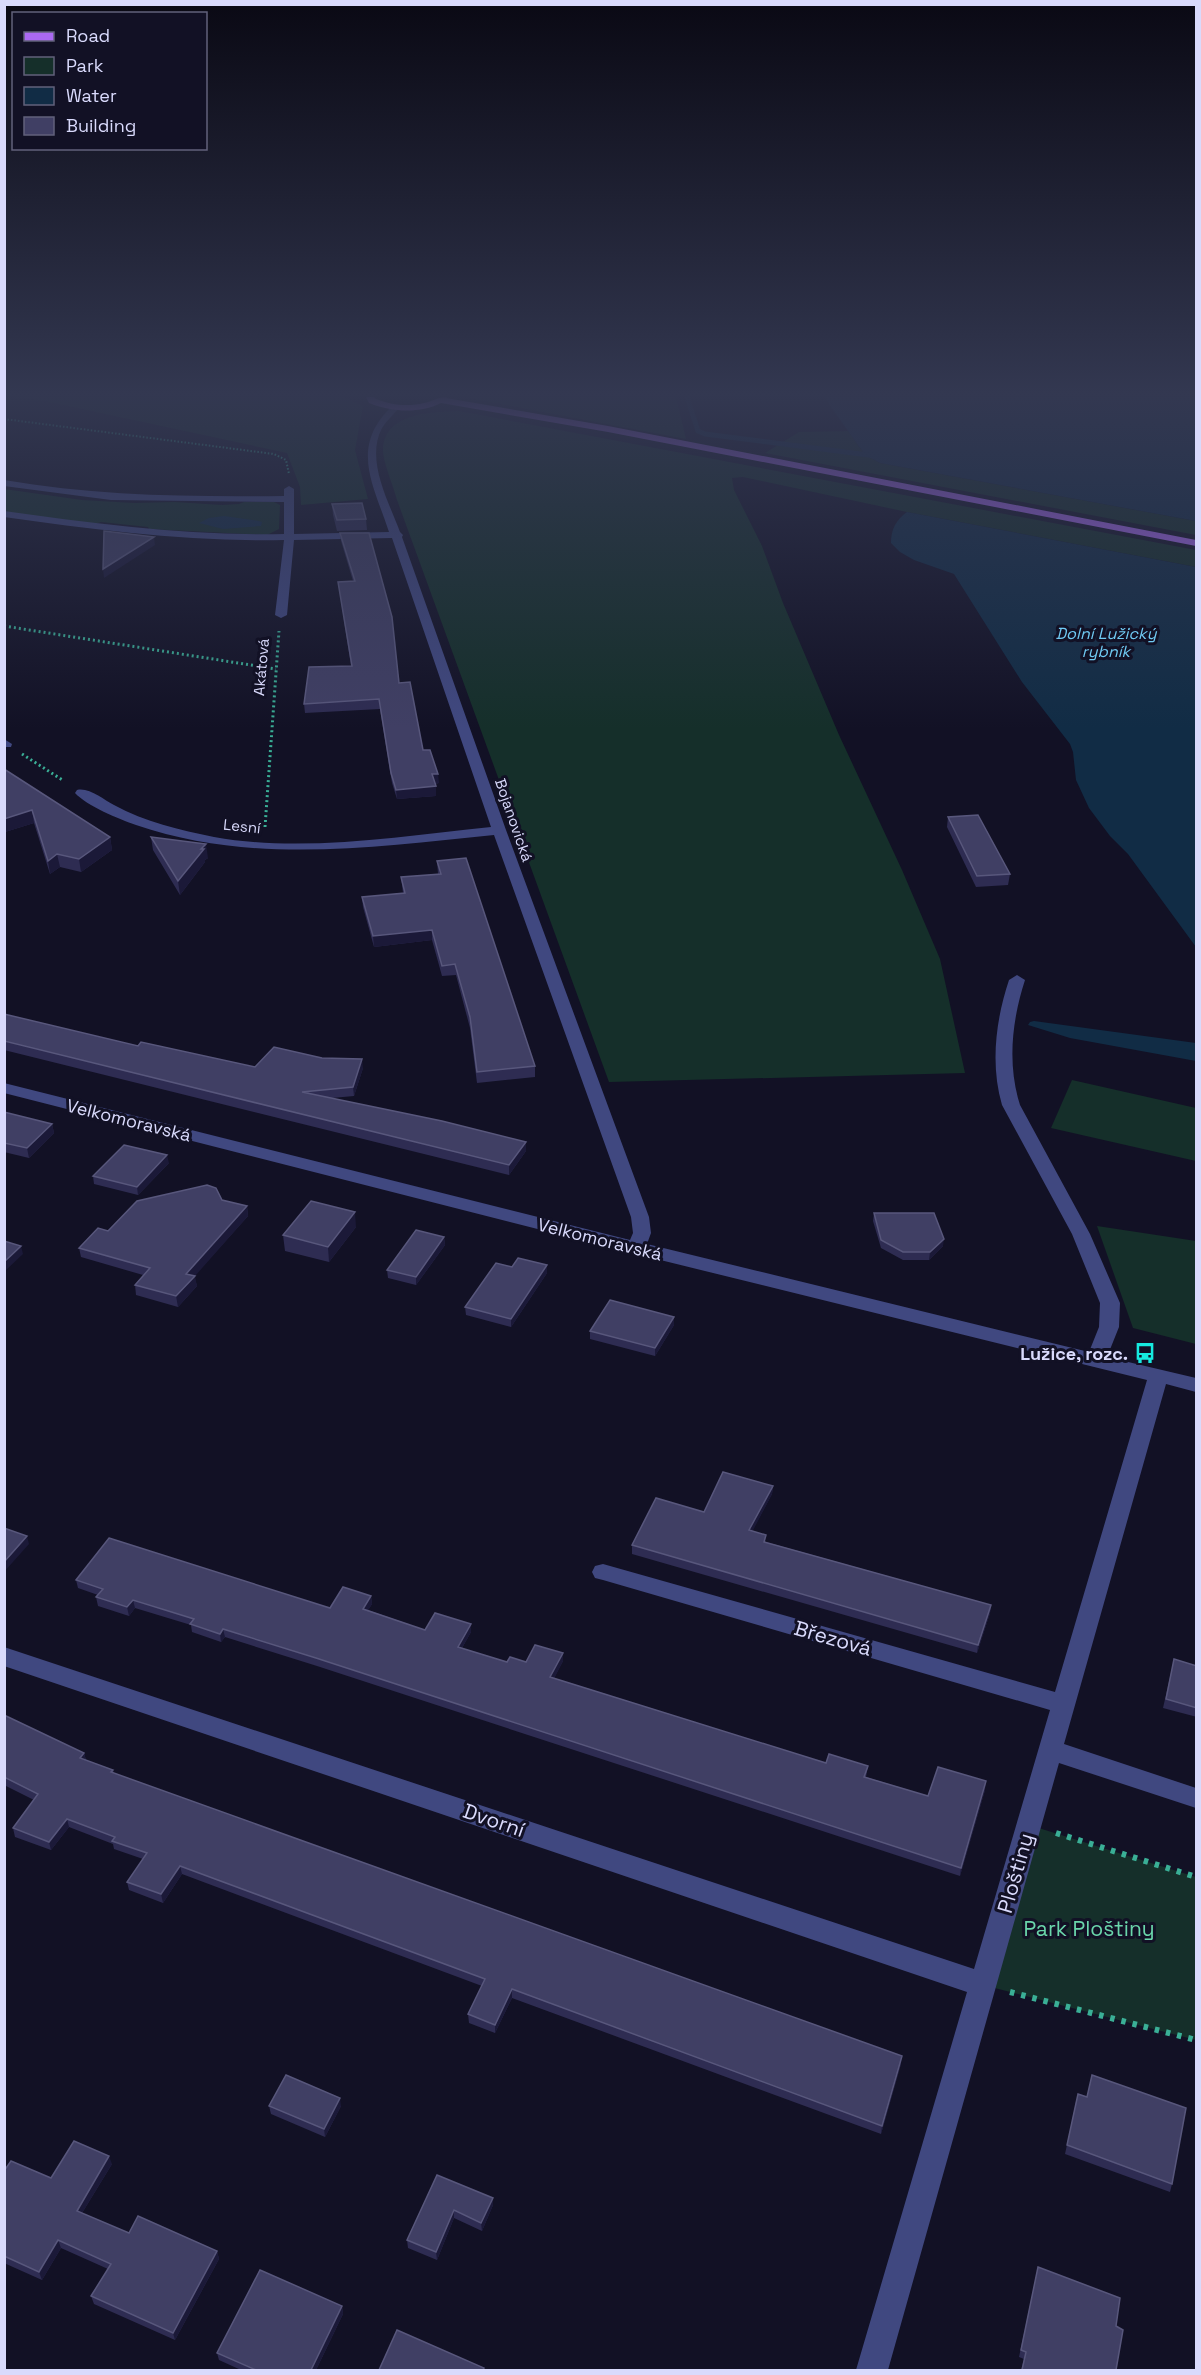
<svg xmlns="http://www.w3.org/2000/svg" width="1201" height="2375" viewBox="0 0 1201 2375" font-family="'Space Grotesk',sans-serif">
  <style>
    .green { fill: #152f2a }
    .water { fill: #112c45 }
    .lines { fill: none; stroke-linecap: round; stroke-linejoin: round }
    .stream { stroke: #112c45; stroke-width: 5 }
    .path-far2 { stroke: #3aaf96; stroke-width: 2; stroke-dasharray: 1.5 2; stroke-linecap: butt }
    .path-far1 { stroke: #3aaf96; stroke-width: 3; stroke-dasharray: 2 3; stroke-linecap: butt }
    .path { stroke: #3aaf96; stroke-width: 6; stroke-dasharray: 4.5 7; stroke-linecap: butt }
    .minor { fill: #404880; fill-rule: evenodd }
    .major { fill: #aa69f2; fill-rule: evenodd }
    .wall { fill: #2e2c52 }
    .shaded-wall { fill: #1b1938 }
    .building { fill: #403f64; stroke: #58577c; stroke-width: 1.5 }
    .labels { text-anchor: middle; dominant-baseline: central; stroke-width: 6; stroke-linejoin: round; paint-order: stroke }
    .far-street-label { font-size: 15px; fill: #d9dafc; stroke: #121125 }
    .far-water-label { font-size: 16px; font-style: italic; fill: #70caf3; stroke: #121125 }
    .street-label { font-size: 18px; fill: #d9dafc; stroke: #121125 }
    .poi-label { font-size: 18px; font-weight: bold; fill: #d9dafc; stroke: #121125; text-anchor: end }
    .near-street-label { font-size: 21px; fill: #d9dafc; stroke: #121125 }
    .near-park-label { font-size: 21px; fill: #6ad6ab; stroke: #121125 }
  </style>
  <rect width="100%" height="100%" fill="#121125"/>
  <!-- green -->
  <g class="green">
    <polygon points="12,397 344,397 363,406 355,450 368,499 301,505 300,487 287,453 40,400"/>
    <polygon points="467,397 676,397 686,439 479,400"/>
    <path d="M459 411 1196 550V567L907 512 743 477 732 478 734 490 762 546 783 603 839 735 902 870 940 959 965 1073 609 1082 397 500C394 487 383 463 383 450 384 412 433 412 459 411Z"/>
    <polygon points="848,431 865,455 880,463 1196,521 1196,535 765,453 799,432"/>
    <polygon points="4,489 82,500 134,503 175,502 222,505 239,504 244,502 274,502 280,505 279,529 267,535 149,529 148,527 101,522 95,524 5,512"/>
    <polygon points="1072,1080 1196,1108 1196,1161 1051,1128"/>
    <polygon points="1097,1226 1196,1241 1196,1344 1133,1328"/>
    <polygon points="1029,1825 1196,1877 1196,2040 983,1985"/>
  </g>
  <!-- water -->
  <g class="water">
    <polygon points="824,397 1196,397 1196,521 880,463 865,455"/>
    <path d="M907 512 1196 567V947L1128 854 1110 836 1089 808 1076 780 1073 752 1070 744 1022 682 954 574 914 560 900 552 891 543C891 529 896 520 907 512Z"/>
    <polygon points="224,516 259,521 262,522 261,526 223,529 199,523 209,518"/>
    <polygon points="1034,1021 1196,1043 1196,1061 1070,1038 1028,1025 1030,1022"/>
  </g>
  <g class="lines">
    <!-- stream -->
    <polyline class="stream" points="687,397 698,431 705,434 876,456"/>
    <!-- path-far2 -->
    <polyline class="path-far2" points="4,419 274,454 286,460 289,474"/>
    <!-- path-far1 -->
    <g class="path-far1">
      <polyline points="4,626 276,669"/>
      <polyline points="22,754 64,781"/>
      <polyline points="265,827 279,631"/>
    </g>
    <!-- path -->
    <g class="path">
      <polyline points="1056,1833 1196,1877"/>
      <polyline points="1010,1992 1196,2040"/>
    </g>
    <!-- minor -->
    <g class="minor">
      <path d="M393 405 400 407C394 414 387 420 382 428 365 460 389 502 400 532L403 535 402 537 506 830 649 1217 651 1233 647 1244 1089 1352 1099 1327 1100 1303 1072 1234 1002 1105C990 1064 996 1019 1009 980L1017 975 1025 980C1012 1020 1007 1064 1020 1105L1090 1234 1120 1303 1119 1327 1107 1357 1196 1378V1392L1166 1384 1064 1744 1196 1788V1808L1059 1763 888 2370H856L967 1992 4 1666V1647L974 1969 1050 1710 603 1580 595 1578 592 1572 595 1566 603 1564 1055 1692 1147 1380 636 1254 4 1093V1083L630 1240 633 1233 631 1217 494 835C373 847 253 865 136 825 119 819 87 806 75 793L77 790C89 787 104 800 114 805 145 822 180 830 214 837 302 853 402 836 491 827L392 538 294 540 287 615 281 618 275 615 284 540C192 542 95 530 4 517V511C96 524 191 536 284 534V502L111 500 4 486V480C97 496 190 497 284 496V489L289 486 294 489V534L389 532C373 483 349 447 393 405Z"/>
      <polygon points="4,739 12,744 11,747 4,747"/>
    </g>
    <!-- major -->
    <path class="major" d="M366 397H374L376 399C390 405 409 407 424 403 433 401 438 397 447 397L446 398 608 426 1196 540V546L608 432 441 403C419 414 392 412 369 403Z"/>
  </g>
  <!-- wall -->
  <g class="wall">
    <polygon points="332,504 366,519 367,530 337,531 333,515"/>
    <polygon points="340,533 399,683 423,750 439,783 435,784 436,796 397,799 392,783 380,709 305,713 304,704 351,666 338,582 353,581 341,541"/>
    <polygon points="4,769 110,837 112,850 81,872 60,867 50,874 34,823 5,832 4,832"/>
    <polygon points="948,817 1010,874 1008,885 976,887 947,827"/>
    <polygon points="151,837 208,858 205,860 205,862 180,895 153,850"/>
    <polygon points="437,861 535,1066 535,1077 477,1083 470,1028 456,975 442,976 432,940 374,947 363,907 362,897 403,893 401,877 438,874"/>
    <polygon points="4,1014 138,1046 255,1067 363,1068 354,1096 332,1098 526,1151 509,1175 4,1050"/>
    <polygon points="4,1112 52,1124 54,1133 29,1158 4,1152"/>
    <polygon points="169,1163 138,1195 94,1184 93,1176"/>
    <polygon points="222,1200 247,1206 248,1216 194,1276 197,1286 178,1307 136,1295 135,1285 143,1275 81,1257 79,1248 108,1231"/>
    <polygon points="874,1213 943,1246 929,1260 903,1260 881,1248 873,1221"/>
    <polygon points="356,1227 329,1262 285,1251 283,1235"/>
    <polygon points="444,1237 445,1245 416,1285 388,1278 387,1270"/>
    <polygon points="512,1267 547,1273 511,1327 466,1315 465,1307"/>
    <polygon points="674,1325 655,1356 590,1339 590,1331"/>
    <polygon points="773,1486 772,1494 752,1531 766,1542 991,1605 990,1613 977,1653 632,1554 632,1545 704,1512"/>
    <polygon points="76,1580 330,1608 371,1596 372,1604 368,1610 425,1630 471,1632 462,1648 507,1662 563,1661 554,1678 826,1763 868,1766 866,1777 928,1796 985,1790 960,1876 317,1666 225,1637 221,1642 192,1632 191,1625 135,1608 129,1616 98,1606 96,1597 98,1595 78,1588"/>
    <polygon points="1197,1666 1197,1717 1163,1708 1172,1668"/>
    <polygon points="4,1715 84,1753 86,1760 113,1770 114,1774 901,2064 881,2134 512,1998 495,2033 469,2023 468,2014 482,1986 182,1874 163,1903 129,1890 127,1882 143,1859 114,1849 113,1844 69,1827 51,1850 15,1837 13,1828 34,1800 4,1785"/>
    <polygon points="1092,2075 1172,2184 1170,2192 1065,2154 1076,2102 1087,2097"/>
    <polygon points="269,2106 341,2106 325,2137 271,2114"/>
    <polygon points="112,2164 82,2213 129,2233 217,2251 219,2259 175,2340 94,2304 91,2296 108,2269 61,2248 42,2280 4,2263 4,2171 51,2178"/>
    <polygon points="437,2175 493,2198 493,2205 482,2231 454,2218 437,2260 408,2248 407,2240"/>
    <polygon points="1038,2267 1116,2326 1116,2370 1021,2370 1024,2359 1019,2357"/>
    <polygon points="342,2306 343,2314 316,2370 241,2370 219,2360 217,2353"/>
  </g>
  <!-- shaded-wall -->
  <g class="shaded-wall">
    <polygon points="154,537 155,545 104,578 103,569"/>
    <polygon points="432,774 438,774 439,783 432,784"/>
    <polygon points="436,786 436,796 397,799 396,790"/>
    <polygon points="32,810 34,823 5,832 4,819"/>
    <polygon points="110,837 112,850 81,872 79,859"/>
    <polygon points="206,844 208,858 205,860 205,862 180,895 178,881 201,849"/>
    <polygon points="57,854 60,867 50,874 48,861"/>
    <polygon points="432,930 432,940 374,947 373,936"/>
    <polygon points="362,1059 363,1068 354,1096 353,1087"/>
    <polygon points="52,1124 54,1133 29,1158 27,1148"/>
    <polygon points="526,1142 526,1151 509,1175 509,1165"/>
    <polygon points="167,1155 169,1163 138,1195 137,1187"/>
    <polygon points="247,1206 248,1216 188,1284 186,1274"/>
    <polygon points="355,1212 356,1227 329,1262 328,1247"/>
    <polygon points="444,1237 445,1245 416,1285 416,1277"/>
    <polygon points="944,1239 943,1246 929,1260 930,1252"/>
    <polygon points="21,1246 23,1254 4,1272 4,1262"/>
    <polygon points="547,1265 547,1273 511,1327 511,1319"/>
    <polygon points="195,1276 197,1286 178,1307 176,1296"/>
    <polygon points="674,1317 674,1325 655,1356 655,1348"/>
    <polygon points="773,1486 772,1494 749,1538 749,1530"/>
    <polygon points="27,1536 29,1544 4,1572 4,1562"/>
    <polygon points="371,1596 372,1604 364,1617 363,1609"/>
    <polygon points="133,1600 135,1608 129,1616 127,1607"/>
    <polygon points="991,1605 990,1613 977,1653 978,1645"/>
    <polygon points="471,1624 471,1632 458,1655 458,1647"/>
    <polygon points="223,1629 225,1637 221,1642 220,1634"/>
    <polygon points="563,1653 563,1661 551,1685 550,1677"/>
    <polygon points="84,1753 86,1761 80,1758"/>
    <polygon points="986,1781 985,1790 960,1876 961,1868"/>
    <polygon points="67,1819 69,1827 51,1850 49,1842"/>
    <polygon points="180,1866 182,1874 163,1903 161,1894"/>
    <polygon points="512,1989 512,1998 495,2033 495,2025"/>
    <polygon points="902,2056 901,2064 881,2134 882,2126"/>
    <polygon points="340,2098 341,2106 325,2137 324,2129"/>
    <polygon points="109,2156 112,2164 79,2218 77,2211"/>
    <polygon points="493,2198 493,2205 482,2231 481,2223"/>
    <polygon points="454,2210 454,2218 437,2260 436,2252"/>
    <polygon points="58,2240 61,2248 42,2280 39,2272"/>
    <polygon points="217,2251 219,2259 175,2340 173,2333"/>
    <polygon points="342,2306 343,2314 316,2370 311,2370"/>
  </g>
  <!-- building -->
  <g class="building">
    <polygon points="362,503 366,519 337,520 332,504"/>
    <polygon points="104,531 154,537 103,569"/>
    <polygon points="340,533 369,533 392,617 399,683 410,682 423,750 430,750 438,774 432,774 436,786 396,790 391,773 379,699 304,704 309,667 352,666 338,582 355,581"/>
    <polygon points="4,769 110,837 79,859 57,854 48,861 32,810 4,819"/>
    <polygon points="978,815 1010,874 977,876 948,817"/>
    <polygon points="151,837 206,844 201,849 204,849 178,881"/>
    <polygon points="466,858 535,1066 477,1072 470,1017 455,964 442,966 432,930 373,936 362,897 405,893 401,877 441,874 437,861"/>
    <polygon points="4,1014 138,1046 141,1042 255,1067 274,1047 322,1058 362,1059 353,1087 302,1092 442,1121 526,1142 509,1165 4,1041"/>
    <polygon points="4,1112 52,1124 27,1148 4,1143"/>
    <polygon points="124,1145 167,1155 137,1187 93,1176"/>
    <polygon points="207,1185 216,1188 222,1200 247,1206 186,1274 195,1276 176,1296 135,1285 150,1268 79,1248 98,1228 108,1231 137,1201"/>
    <polygon points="311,1201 355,1212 328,1247 283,1235"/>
    <polygon points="874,1213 934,1213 944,1239 930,1252 903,1252 881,1240"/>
    <polygon points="416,1230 444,1237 416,1277 387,1270"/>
    <polygon points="4,1241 21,1246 4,1262"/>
    <polygon points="518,1258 547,1265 511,1319 465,1307 496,1263 512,1267"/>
    <polygon points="610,1300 674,1317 655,1348 590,1331"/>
    <polygon points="723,1472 773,1486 749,1530 766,1535 764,1542 991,1605 978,1645 632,1545 656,1498 704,1512"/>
    <polygon points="4,1528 27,1536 4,1562"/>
    <polygon points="109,1538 330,1608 343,1587 371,1596 363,1609 425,1630 435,1613 471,1624 458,1647 507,1662 510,1657 526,1662 535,1645 563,1653 550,1677 826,1763 829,1754 868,1766 864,1777 928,1796 938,1767 986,1781 961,1868 316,1658 223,1629 220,1634 190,1624 194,1619 133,1600 127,1607 96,1597 103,1589 76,1580"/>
    <polygon points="1174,1659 1197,1666 1197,1708 1166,1699"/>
    <polygon points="4,1715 84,1753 80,1758 113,1770 111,1772 902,2056 882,2126 512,1989 495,2025 468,2014 485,1979 180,1866 161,1894 127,1882 147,1853 112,1841 115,1837 67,1819 49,1842 13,1828 38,1794 4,1777"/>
    <polygon points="286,2075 340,2098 324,2129 269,2106"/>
    <polygon points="1092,2075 1186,2108 1172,2184 1067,2145 1078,2094 1087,2097"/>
    <polygon points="74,2141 109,2156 77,2211 129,2233 138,2216 217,2251 173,2333 91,2296 111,2264 58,2240 39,2272 4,2256 4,2171 11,2161 51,2178"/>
    <polygon points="437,2175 493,2198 481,2223 454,2210 436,2252 407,2240"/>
    <polygon points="1038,2267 1120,2298 1116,2326 1123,2330 1116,2370 1022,2370 1026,2352 1021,2350"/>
    <polygon points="260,2270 342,2306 311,2370 256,2370 217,2353"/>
    <polygon points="397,2330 484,2368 483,2370 379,2370"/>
  </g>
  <!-- sky -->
  <linearGradient id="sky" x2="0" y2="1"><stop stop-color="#0a0914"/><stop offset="0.54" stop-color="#333851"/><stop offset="1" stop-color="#333851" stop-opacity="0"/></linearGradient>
  <rect width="1201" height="729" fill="url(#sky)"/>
  <!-- icons -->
  <defs>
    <symbol id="bus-bare" viewBox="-9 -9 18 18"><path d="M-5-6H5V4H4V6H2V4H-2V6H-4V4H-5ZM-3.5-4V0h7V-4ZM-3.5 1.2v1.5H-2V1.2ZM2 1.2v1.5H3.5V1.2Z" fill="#16ebe0" stroke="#121125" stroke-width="2.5" paint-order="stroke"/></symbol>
  </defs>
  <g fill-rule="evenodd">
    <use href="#bus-bare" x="1130" y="1338" width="30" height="30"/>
  </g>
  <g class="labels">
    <!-- far-street labels -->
    <g class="far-street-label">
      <text transform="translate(261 667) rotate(-85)">Akátová</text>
      <text transform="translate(514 820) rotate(71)">Bojanovická</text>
      <text transform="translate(242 826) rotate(6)">Lesní</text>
    </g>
    <!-- far-water labels -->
    <g class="far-water-label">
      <text x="1106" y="633">Dolní Lužický<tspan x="1106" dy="18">rybník</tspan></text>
    </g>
    <!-- street labels -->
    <g class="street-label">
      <text transform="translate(129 1120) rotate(14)">Velkomoravská</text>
      <text transform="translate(600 1239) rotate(14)">Velkomoravská</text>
    </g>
    <!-- poi labels -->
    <g class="poi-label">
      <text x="1128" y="1353">Lužice, rozc.</text>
    </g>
    <!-- near-street labels -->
    <g class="near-street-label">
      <text transform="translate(833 1638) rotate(16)">Březová</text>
      <text transform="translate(494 1820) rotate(19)">Dvorní</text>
      <text transform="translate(1015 1873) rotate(-74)">Ploštiny</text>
    </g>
    <!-- near-park labels -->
    <g class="near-park-label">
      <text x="1089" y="1928">Park Ploštiny</text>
    </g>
  </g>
  <!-- border -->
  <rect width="1201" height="2375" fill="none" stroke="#d9dafc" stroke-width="12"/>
  <!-- legend -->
  <rect x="12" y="12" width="195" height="138" fill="#121125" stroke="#62617b" stroke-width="1.5"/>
  <rect x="24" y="32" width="30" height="9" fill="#aa69f2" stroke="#62617b" stroke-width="1.5"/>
  <text x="66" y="42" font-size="18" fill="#d9dafc">Road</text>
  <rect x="24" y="57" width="30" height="18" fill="#152f2a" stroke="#62617b" stroke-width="1.5"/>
  <text x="66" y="72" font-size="18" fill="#d9dafc">Park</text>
  <rect x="24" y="87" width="30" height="18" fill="#112c45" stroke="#62617b" stroke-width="1.5"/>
  <text x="66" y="102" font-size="18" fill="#d9dafc">Water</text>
  <rect x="24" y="117" width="30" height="18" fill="#403f64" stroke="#62617b" stroke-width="1.5"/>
  <text x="66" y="132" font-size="18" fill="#d9dafc">Building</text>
</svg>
